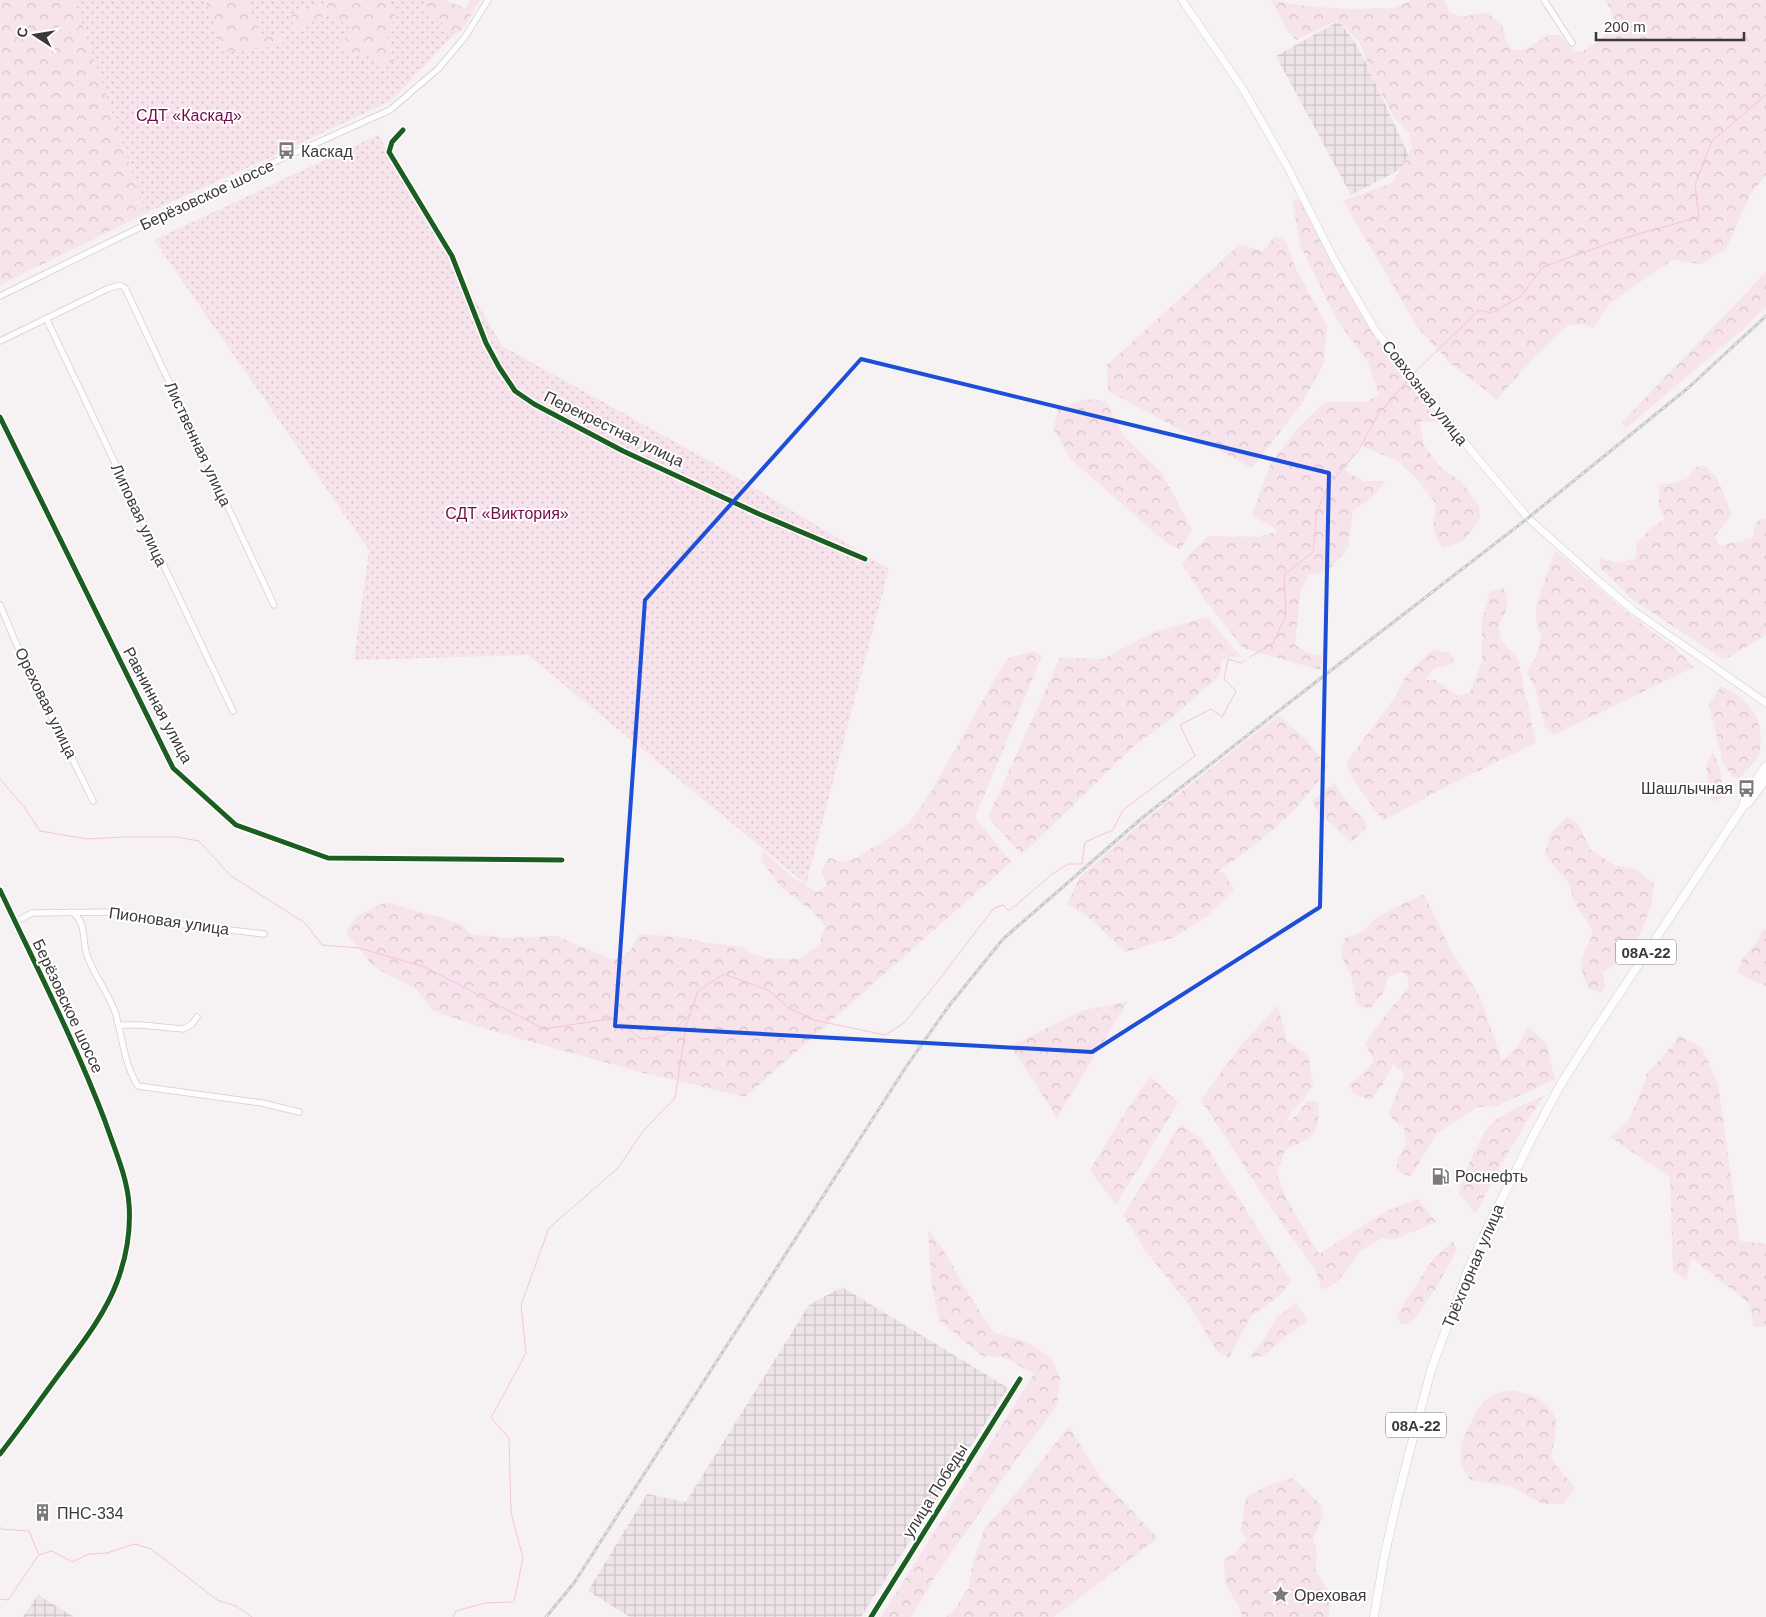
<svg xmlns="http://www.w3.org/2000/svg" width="1766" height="1617" viewBox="0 0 1766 1617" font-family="Arial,sans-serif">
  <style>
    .industrial { fill: url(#industrial-grid) }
    .grass { fill: url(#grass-dots) }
    .forest { fill: url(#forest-crowns) }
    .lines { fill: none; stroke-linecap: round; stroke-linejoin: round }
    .stream { stroke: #f7c3d9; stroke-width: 1 }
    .minor-casing { stroke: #d2ced0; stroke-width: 7 }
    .major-casing { stroke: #d2ced0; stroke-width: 8 }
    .highway-casing { stroke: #d2ced0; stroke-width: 9 }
    .minor { stroke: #fefdfd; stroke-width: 5.5 }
    .major { stroke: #fefdfd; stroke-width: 7 }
    .highway { stroke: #fefdfd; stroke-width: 8 }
    .rail-casing { stroke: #c9c7c8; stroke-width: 3 }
    .rail { stroke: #fff; stroke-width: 1; stroke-dasharray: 4; stroke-linecap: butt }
    .cycleway-casing { stroke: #fff; stroke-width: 8 }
    .cycleway { stroke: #1b5e20; stroke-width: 5 }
    .marked { fill: none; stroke: #1d4ed8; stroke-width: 4; stroke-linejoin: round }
    .labels { text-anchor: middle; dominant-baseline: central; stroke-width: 4; stroke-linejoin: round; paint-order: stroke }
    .shield { fill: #fff; stroke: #767474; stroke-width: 1 }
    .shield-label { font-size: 15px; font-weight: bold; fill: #3b3839 }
    .park-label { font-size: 16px; fill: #740a49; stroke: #fff }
    .poi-label { font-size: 16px; fill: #3b3839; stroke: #fff; text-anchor: start }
    .street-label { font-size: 16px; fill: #3b3839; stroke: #fff }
  </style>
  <defs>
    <pattern id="industrial-grid" width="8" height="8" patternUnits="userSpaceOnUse" patternTransform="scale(1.25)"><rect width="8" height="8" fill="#eee3e8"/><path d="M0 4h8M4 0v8" fill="none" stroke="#cdc4c8"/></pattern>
    <pattern id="grass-dots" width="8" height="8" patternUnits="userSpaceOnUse" patternTransform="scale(1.25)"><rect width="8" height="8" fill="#f7e3eb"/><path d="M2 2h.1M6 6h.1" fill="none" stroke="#d5c4ca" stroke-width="1.8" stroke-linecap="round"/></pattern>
    <pattern id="forest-crowns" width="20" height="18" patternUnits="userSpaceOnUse" patternTransform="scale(1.25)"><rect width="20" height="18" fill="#f7e3eb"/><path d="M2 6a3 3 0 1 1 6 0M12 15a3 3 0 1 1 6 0" fill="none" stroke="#d5c4ca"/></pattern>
  </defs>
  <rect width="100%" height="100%" fill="#f6f1f3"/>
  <!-- industrial -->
  <g class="industrial">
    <polygon points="1339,21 1354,41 1366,63 1412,163 1351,195 1276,56"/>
    <polygon points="842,1287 1008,1388 861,1617 630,1617 588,1591 647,1494 686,1502 809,1305"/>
    <polygon points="38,1595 74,1617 23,1617"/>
  </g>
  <!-- grass -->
  <g class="grass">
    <polygon points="74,0 205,0 225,52 284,33 262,39 246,0 334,0 290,16 296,29 331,13 352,29 366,55 395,61 387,38 395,16 389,0 429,0 426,7 454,34 392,100 263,161 146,213"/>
    <polygon points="378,135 502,346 711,462 889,569 806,884 528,655 354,660 369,550 154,240"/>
  </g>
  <!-- forest -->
  <g class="forest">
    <polygon points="0,0 74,0 146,213 0,285"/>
    <polygon points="205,0 246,0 262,39 284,33 286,37 281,46 224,52"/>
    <polygon points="334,0 389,0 395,16 387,38 395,61 379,67 366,55 348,55 341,43 352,29 331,13 296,29 290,16"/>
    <polygon points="429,0 444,0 466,8 470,0 480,0 462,31 454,34 426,6"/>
    <path d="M1271 0 1312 7 1359 9 1395 8 1411 0H1444L1449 12 1463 17 1486 12 1502 24 1506 42 1512 50H1524L1549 35H1560C1565 40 1571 50 1576 52 1583 55 1607 35 1610 29 1616 19 1611 8 1605 0H1766V175L1750 195 1726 249 1701 264 1672 260 1610 303 1593 328 1582 324 1568 325 1534 358 1497 399 1451 364 1418 328 1343 201 1394 182 1403 163 1412 148 1409 132 1395 119 1373 77 1359 41 1338 20 1296 40 1286 28Z"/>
    <path d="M1298 199C1324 241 1344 287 1370 329 1391 362 1419 389 1439 422L1420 421 1424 445 1441 468 1462 482 1479 506 1480 519 1463 541 1442 548 1433 529 1436 504 1416 478 1396 460 1359 445 1345 470 1362 481H1386L1370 499 1353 511 1348 548 1327 572 1309 575 1300 592 1295 645 1313 655H1324L1320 670 1243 648 1205 600 1182 564 1193 550 1209 536 1260 537 1278 531 1252 515 1271 463 1299 427 1325 402H1366L1379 395 1368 362 1337 320 1301 247 1292 200Z"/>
    <polygon points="1275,236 1285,240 1297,271 1327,326 1324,363 1300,406 1252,468 1108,391 1107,365 1239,245 1264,251"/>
    <polygon points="1766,272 1766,307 1744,328 1626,428 1622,422"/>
    <polygon points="1086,399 1106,401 1124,436 1162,473 1192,530 1180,550 1165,542 1071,459 1053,429 1058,409"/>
    <polygon points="1703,465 1716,476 1732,515 1715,536 1719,546 1753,538 1755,523 1764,518 1766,519 1766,635 1724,660 1633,600 1599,566 1601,557 1615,563 1635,559 1637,544 1651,528 1665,519 1659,506 1659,485 1674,483 1687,479 1694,468"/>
    <path d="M1555 550C1582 574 1609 598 1637 620 1657 636 1678 648 1694 667L1554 735 1545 727 1535 689 1527 672 1536 657 1542 636 1537 627 1536 606Z"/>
    <polygon points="1504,588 1508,606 1498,627 1502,642 1518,659 1536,743 1441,789 1383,821 1354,781 1346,763 1395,697 1405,678 1413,668 1433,650 1450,653 1455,663 1433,669 1426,680 1435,680 1459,696 1470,692 1482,663 1482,620 1490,592"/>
    <polygon points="1207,617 1241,657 1230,656 1221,662 1220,675 1173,717 1134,746 1022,855 988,817 1060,658 1103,659 1154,632"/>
    <polygon points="1033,651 1042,656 975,817 1011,862 745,1097 636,1071 479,1027 432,1010 417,990 374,967 346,933 357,916 386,902 462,924 470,934 508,938 556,936 613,960 630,951 639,934 680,937 704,942 742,947 746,951 765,958 800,959 819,945 825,926 813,912 781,887 762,862 763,851 793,878 817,892 826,886 822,871 829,858 843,862 857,858 866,851 882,843 910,822 931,792 996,677 1009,658"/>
    <path d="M1721 686C1750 700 1766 719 1759 755 1754 764 1745 771 1739 779L1732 776 1723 763 1709 705Z"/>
    <path d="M1279 715 1309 743 1328 767C1301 810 1258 844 1217 872L1224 873 1234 890 1207 916 1173 938 1125 952C1105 932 1093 918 1067 904L1080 877 1134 829Z"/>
    <polygon points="1713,752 1720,768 1723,796 1714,802 1711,797 1706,765"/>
    <polygon points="1334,783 1349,804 1366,822 1365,830 1351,842 1319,814 1312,801"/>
    <polygon points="1567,817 1578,824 1590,849 1612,864 1635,869 1654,884 1651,906 1634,949 1620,961 1602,972 1605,986 1601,993 1589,989 1581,969 1582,959 1593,933 1586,919 1574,902 1569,884 1545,854 1551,833"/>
    <path d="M1424 894 1450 949 1480 997 1502 1061 1517 1047 1528 1027 1546 1043 1555 1079 1497 1106 1478 1107 1437 1133 1411 1176 1396 1171 1398 1159 1406 1145 1404 1127 1394 1121 1389 1114 1404 1074 1393 1064 1382 1086 1370 1100 1353 1094 1349 1084 1367 1070 1374 1060 1365 1044 1389 1010 1408 989V978L1403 972 1388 977 1384 992 1370 1009 1357 1005C1355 996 1354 985 1351 976 1344 959 1337 958 1345 938L1363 932 1375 919 1394 908Z"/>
    <polygon points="1763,929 1766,930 1766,986 1737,973 1742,960 1757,941"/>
    <polygon points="1128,1001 1057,1118 1011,1046 1081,1011"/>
    <path d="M1278 1005 1287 1041 1308 1055 1313 1085 1303 1101 1291 1112 1285 1125 1297 1115 1308 1100 1318 1102C1321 1134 1312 1138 1285 1150L1277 1174 1286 1198 1319 1254 1384 1212 1418 1199 1436 1222 1395 1239 1382 1238 1360 1252 1337 1282 1322 1290 1315 1269 1282 1224 1201 1100 1239 1048Z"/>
    <polygon points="1678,1035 1702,1048 1718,1084 1740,1241 1766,1244 1766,1326 1754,1327 1749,1303 1691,1258 1686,1280 1673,1271 1670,1177 1610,1137 1628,1121 1641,1093 1647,1073 1662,1058 1675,1042"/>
    <polygon points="1150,1076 1178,1103 1116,1205 1090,1170 1121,1119"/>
    <path d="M1544 1096C1518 1133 1496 1172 1476 1213L1459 1194C1461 1178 1479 1139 1489 1126 1499 1114 1529 1102 1544 1096Z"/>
    <polygon points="1181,1124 1202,1140 1291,1281 1281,1294 1250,1317 1229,1358 1216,1350 1189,1305 1145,1250 1123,1215"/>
    <polygon points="928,1230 943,1249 969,1295 994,1333 1027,1342 1051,1358 1060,1378 1057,1405 1016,1460 938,1572 911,1617 881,1617 1034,1374 1004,1357 982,1356 939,1320 931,1280"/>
    <polygon points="1453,1241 1457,1250 1435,1289 1410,1324 1401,1324 1397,1314 1433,1259"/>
    <polygon points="1296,1303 1307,1319 1305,1323 1286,1336 1264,1356 1249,1357 1263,1341 1277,1317"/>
    <path d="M1510 1390C1528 1394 1549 1398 1555 1419 1558 1426 1552 1449 1551 1459L1575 1488 1563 1504H1543L1510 1486 1470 1480 1461 1463V1444L1478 1408 1492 1395Z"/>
    <polygon points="1069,1426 1100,1477 1158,1538 1054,1617 946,1617 953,1611 968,1589 973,1562 985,1527 1017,1492"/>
    <polygon points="1293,1478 1321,1505 1323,1515 1313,1538 1317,1555 1315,1569 1330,1594 1329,1614 1327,1617 1242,1617 1239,1607 1225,1583 1224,1559 1235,1554 1247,1539 1241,1531 1246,1497 1269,1485"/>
  </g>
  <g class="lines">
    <!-- stream -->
    <g class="stream">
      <polyline points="1415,372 1479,310 1491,313 1520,297 1543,267 1621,239 1699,217 1695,185 1712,141 1766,95"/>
      <polyline points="1250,657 1273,643 1286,615 1284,575 1313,552 1317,511 1329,484 1358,451 1377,416 1409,379"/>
      <path d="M0 779 25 808 40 831 87 839 124 837H176L199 841 231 876 305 923 322 945 359 948 425 967 544 1029 615 1018 641 1039C668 1036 670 1035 689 1015"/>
      <polyline points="0,1527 1,1529 29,1531 39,1555 52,1551 72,1562 89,1554 107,1553 135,1544 151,1549 217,1600 236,1606 252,1617"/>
      <polyline points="0,1599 8,1600 38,1556"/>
      <polyline points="453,1617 456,1611 485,1603 514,1602 523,1558 511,1512 509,1438 491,1418 526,1353 521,1305 549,1228 618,1168 643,1131 675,1098 686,1026 698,991 724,974 768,990 789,1008 814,1020 885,1035 904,1023 938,981 994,908 1003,905 1009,911 1051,875 1068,864 1082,864 1085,842 1113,830 1123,810 1195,756 1180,725 1211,709 1222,717 1236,691 1224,679 1228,659 1241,663 1244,661"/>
    </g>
    <defs>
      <g id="minor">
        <polyline points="1544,0 1572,43"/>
        <polyline points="403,130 392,142 389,152 452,256 486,343 499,367 515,391 534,404 623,451 759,514 865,559"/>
        <polyline points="0,296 261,168 390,110 438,69 465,37 488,0"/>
        <polyline points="46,318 233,711"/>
        <polyline points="0,341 107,289 120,285 125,288 274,605"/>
        <polyline points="0,417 173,768 236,825 328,858 562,860"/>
        <polyline points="0,605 19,650 93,801"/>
        <path d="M0 890C36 966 75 1042 105 1121 114 1148 127 1176 129 1204 131 1231 126 1258 117 1282 105 1314 83 1342 63 1369 42 1397 22 1426 0 1454"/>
        <path d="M72 912C88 923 81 942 88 958 95 976 107 992 114 1009 123 1035 123 1063 138 1086L262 1103 299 1112"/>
        <polyline points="15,922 32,913 117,912 158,922 264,934"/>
        <polyline points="120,1025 141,1025 183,1029 192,1024 197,1017"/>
        <polyline points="871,1617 1020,1379"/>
      </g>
      <g id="major">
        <polyline points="1182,0 1243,89 1288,168 1335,261 1375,330 1474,454 1528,518 1601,583 1634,611 1766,703"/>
        <polyline points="1743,803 1747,793 1766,765"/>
        <polyline points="1748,804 1766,780"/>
      </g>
      <polyline id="highway" points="1374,1617 1384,1558 1398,1496 1431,1370 1468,1270 1482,1239 1532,1138 1561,1084 1592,1035 1766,772"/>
    </defs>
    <!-- minor casing -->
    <use href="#minor" class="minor-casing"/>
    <!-- major casing -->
    <use href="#major" class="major-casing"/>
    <!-- highway casing -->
    <use href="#highway" class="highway-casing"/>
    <!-- minor -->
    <use href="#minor" class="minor"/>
    <!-- major -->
    <use href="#major" class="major"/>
    <!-- highway -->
    <use href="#highway" class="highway"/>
    <defs>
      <polyline id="rail" points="546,1617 574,1583 906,1067 948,1007 1003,939 1142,818 1290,702 1528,518 1688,388 1766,316"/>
    </defs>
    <!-- rail casing -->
    <use href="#rail" class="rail-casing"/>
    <!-- rail -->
    <use href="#rail" class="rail"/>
    <defs>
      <g id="cycleway">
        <polyline points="403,130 392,142 389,152 452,256 486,343 499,367 515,391 534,404 623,451 759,514 865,559"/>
        <polyline points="0,417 173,768 236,825 328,858 562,860"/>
        <path d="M0 890C36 966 75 1042 105 1121 114 1148 127 1176 129 1204 131 1231 126 1258 117 1282 105 1314 83 1342 63 1369 42 1397 22 1426 0 1454"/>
        <polyline points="871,1617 1020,1379"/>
      </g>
    </defs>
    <!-- cycleway casing -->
    <use href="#cycleway" class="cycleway-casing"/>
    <!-- cycleway -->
    <use href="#cycleway" class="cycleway"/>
  </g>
  <!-- marked area -->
  <path class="marked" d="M861 359 1329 473 1320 907 1092 1052 615 1026 645 600Z"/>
  <!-- icons -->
  <defs>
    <symbol id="bus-bare" viewBox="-9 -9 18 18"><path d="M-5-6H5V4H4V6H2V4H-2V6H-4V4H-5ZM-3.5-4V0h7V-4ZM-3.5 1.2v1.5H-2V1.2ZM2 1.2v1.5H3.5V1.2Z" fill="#7c797a" stroke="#fff" stroke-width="2.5" paint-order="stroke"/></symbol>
    <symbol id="fuel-bare" viewBox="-9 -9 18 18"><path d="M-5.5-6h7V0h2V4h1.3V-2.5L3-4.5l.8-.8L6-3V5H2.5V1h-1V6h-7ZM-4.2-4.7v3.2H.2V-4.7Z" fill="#7c797a" stroke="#fff" stroke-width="2.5" paint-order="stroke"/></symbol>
    <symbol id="building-bare" viewBox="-9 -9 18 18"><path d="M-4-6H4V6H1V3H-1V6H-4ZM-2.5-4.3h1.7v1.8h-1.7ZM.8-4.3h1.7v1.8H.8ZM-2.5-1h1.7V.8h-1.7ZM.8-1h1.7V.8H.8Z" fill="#7c797a" stroke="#fff" stroke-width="2.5" paint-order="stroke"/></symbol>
    <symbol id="sight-bare" viewBox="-9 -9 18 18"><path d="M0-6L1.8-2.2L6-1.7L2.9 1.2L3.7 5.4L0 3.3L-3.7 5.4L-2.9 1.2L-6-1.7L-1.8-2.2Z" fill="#7c797a" stroke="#fff" stroke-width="2.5" paint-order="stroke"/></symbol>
  </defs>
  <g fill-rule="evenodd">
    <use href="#bus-bare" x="274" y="138" width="25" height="25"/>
    <use href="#bus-bare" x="1734" y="776" width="25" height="25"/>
    <use href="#fuel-bare" x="1428" y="1164" width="25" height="25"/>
    <use href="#building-bare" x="30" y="1500" width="25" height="25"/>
    <use href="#sight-bare" x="1268" y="1582" width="25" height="25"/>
  </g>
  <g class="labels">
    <!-- shield labels -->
    <g class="shield">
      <rect x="1616" y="939.5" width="60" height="25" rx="4"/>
      <rect x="1386" y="1412.5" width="60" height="25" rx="4"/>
    </g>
    <g class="shield-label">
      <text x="1646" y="952">08А-22</text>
      <text x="1416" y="1425">08А-22</text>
    </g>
    <!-- park labels -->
    <g class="park-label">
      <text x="189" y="115">СДТ «Каскад»</text>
      <text x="507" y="513">СДТ «Виктория»</text>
    </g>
    <!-- poi labels -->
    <g class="poi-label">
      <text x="301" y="151">Каскад</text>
      <text x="1733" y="788" text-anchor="end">Шашлычная</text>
      <text x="1455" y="1176">Роснефть</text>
      <text x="57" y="1513">ПНС-334</text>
      <text x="1294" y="1595">Ореховая</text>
    </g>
    <!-- street labels -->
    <g class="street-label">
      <text transform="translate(207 195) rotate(-25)">Берёзовское шоссе</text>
      <text transform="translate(1425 393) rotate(52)">Совхозная улица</text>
      <text transform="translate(614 429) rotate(26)">Перекрестная улица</text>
      <text transform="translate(198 444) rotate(65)">Лиственная улица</text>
      <text transform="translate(139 515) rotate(65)">Липовая улица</text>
      <text transform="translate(46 703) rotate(64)">Ореховая улица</text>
      <text transform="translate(158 705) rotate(62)">Равнинная улица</text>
      <text transform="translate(169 921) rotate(8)">Пионовая улица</text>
      <text transform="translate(68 1006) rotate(65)">Берёзовское шоссе</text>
      <text transform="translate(1473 1266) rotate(-67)">Трёхгорная улица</text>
      <text transform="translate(935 1491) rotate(-58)">улица Победы</text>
    </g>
  </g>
  <!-- north arrow -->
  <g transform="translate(35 35) rotate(282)" stroke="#ffffff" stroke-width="4" paint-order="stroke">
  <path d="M0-4L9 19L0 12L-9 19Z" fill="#3b3839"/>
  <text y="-8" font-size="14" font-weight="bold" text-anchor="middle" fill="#3b3839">С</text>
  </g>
  <!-- scale -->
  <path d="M1596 32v8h148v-8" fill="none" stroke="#3b3839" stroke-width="2.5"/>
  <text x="1604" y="32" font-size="15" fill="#3b3839" stroke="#ffffff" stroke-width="4" paint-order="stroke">200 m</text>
</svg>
